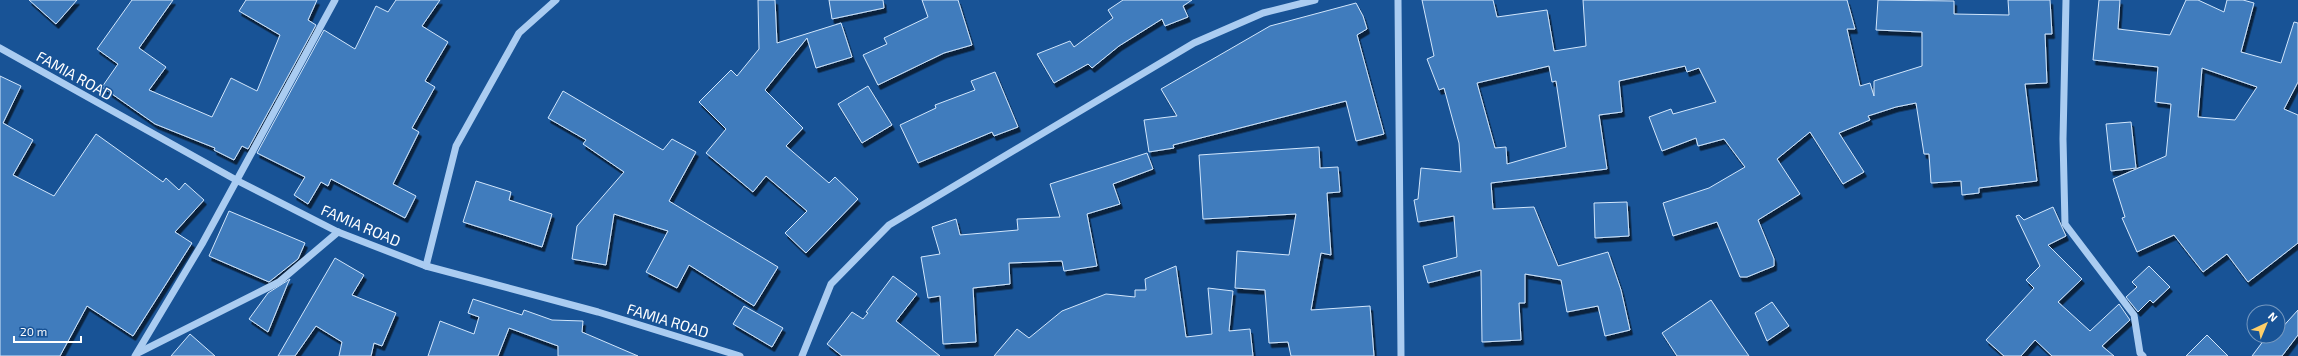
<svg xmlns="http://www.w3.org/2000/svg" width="2298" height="356" viewBox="0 0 2298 356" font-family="'Exo 2',sans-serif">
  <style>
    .building { fill: #417cbd; stroke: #d1e6fc; fill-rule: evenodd; filter: url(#shadow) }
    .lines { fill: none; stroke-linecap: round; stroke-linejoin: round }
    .minor { stroke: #aaccf1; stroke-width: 7 }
    .labels { text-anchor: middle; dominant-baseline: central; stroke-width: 3; stroke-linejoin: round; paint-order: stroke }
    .street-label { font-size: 15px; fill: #fff; stroke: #185396 }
  </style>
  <defs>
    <filter id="shadow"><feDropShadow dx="2.5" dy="4.5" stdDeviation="0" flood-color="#0009"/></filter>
  </defs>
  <rect width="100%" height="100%" fill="#185396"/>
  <!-- building -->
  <g class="building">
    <polygon points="29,0 77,0 56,24"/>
    <polygon points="132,0 173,0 139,48 166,67 149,90 212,117 231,78 257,91 280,35 239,11 246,0 317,0 308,20 316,25 248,149 242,146 234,160 214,150 215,148 155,124 102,87 118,64 97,49"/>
    <polygon points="396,0 440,0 422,26 448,42 425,81 435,87 412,128 419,132 393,184 416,196 405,218 331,179 328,186 321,182 308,204 294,195 305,177 257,153 324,30 355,49 376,6 388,12"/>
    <polygon points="758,0 775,0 777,43 841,23 852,57 816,68 807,38 765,90 803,128 786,146 829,183 835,177 858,199 806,253 785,233 807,211 766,176 753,192 706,153 726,129 699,102 731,70 737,76 759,49"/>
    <polygon points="829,0 883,0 884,8 832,19"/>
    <polygon points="922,0 958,0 972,45 944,53 878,85 863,55 887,44 884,38 928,17"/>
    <polygon points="1123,0 1192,0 1183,6 1188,17 1165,26 1162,19 1119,46 1092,68 1088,64 1054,83 1037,54 1070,41 1074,47 1113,18 1108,10"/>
    <path d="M1422 0H1493L1497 17 1547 10 1554 51 1586 46 1583 0H1847L1855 29H1847L1860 86 1870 83 1874 96V81L1922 66V32L1876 30 1878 0 1954 1V14L2009 15 2008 0H2050L2052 34H2045L2047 83 2025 84 2037 181 1979 188V193L1962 195 1961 181 1931 183 1929 154H1924L1916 103 1896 107 1868 116 1870 120 1839 133 1864 172 1843 184 1810 132 1777 159 1800 194 1758 220 1774 259V266L1747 277H1740L1717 222 1673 236 1663 203 1709 188 1745 167 1724 139 1698 146 1696 138 1662 151 1649 117 1671 109 1673 114 1716 102 1699 68 1687 72 1685 66 1619 81 1622 112 1599 115 1607 169 1491 183 1493 209 1534 207 1558 266 1608 252 1621 290 1630 330 1605 336 1598 306 1567 312 1561 280 1525 274V303H1519L1521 340 1482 342 1481 270 1428 283 1423 266 1457 257 1454 216 1418 222 1414 200 1418 199 1421 168 1461 172 1459 143 1444 88 1439 90 1427 59 1434 56ZM1549 66 1552 82 1556 81 1566 147 1507 164 1506 147 1495 148 1477 83Z"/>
    <path d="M2099 0H2120L2118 29 2170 35 2186 0H2198L2224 12 2227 0H2243L2254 3 2241 52 2281 63 2294 22 2298 23V82L2284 109 2298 115V243L2248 282 2227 254 2203 272 2174 235 2137 252 2122 218 2125 217 2113 179 2166 156 2171 104 2155 102 2158 67 2093 60ZM2202 68 2257 87 2235 120 2198 117Z"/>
    <polygon points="1356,3 1363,16 1367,29 1357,35 1384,134 1356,141 1346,101 1173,145 1174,148 1149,152 1144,120 1177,116 1161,89 1270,26"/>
    <polygon points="995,72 1018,127 994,136 992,132 918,163 900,125 936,108 935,105 975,90 971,81"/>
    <polygon points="0,76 21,86 3,123 33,140 13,175 54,196 96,134 163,182 166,178 179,190 185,183 204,200 175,232 192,243 133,336 87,306 60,356 0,356"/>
    <polygon points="868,86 892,125 862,143 838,104"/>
    <polygon points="563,91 663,150 672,139 696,152 669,201 778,267 754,306 689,265 677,288 646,272 668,231 614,214 606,265 572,259 577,226 624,172 583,144 586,140 548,118"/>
    <polygon points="2131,122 2136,168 2111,171 2106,124"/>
    <polygon points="1319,147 1320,168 1338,167 1340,192 1327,193 1331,255 1321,253 1311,310 1370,306 1374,356 1291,356 1288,342 1269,343 1265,290 1235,288 1237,251 1289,255 1296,214 1203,219 1199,155"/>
    <polygon points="1147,153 1153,169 1113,184 1120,204 1087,214 1097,266 1064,271 1062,261 1009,263 1010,284 973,288 976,342 943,344 940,296 928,298 921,257 940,254 932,227 956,219 960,235 1018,230 1017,219 1060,217 1050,184"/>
    <polygon points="476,181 511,192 509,200 552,214 542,247 463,222"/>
    <polygon points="1627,202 1629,236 1595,238 1594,203"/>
    <polygon points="2053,207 2066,236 2048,245 2082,279 2058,302 2090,331 2119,304 2130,320 2102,346 2114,356 2052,356 2035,340 2021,356 2004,356 1986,340 2034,288 2026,280 2040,266 2016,216 2019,215 2024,220"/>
    <polygon points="229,211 305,243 298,259 269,282 209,256"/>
    <polygon points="335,258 364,275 352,295 396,313 382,346 374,343 371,356 339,356 342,342 316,326 295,356 278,356"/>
    <polygon points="1176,266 1186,337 1212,334 1208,288 1233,291 1229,331 1250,329 1253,356 994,356 1017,329 1029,338 1062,311 1106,294 1135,297 1135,290 1146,290 1145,279"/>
    <polygon points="2149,266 2170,287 2153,303 2150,300 2138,312 2126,297 2137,287 2132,282"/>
    <polygon points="893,276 917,294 896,321 940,356 842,356 827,344 852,312 863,319 868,313 866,312"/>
    <polygon points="290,279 288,283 268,332 249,319 268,293"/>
    <polygon points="473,299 522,315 524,310 552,320 583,321 582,332 638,356 558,356 558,346 509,328 498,356 428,356 440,321 474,334 479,317 468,313"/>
    <polygon points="1711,300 1735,336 1749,356 1677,356 1662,333"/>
    <polygon points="1772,302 1789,326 1767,341 1755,313"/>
    <polygon points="744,306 783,328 772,347 733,324"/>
    <polygon points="2298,310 2298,335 2282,356 2252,356 2267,336 2278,336 2278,332"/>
    <polygon points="190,334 215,356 171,356"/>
    <polygon points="2207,335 2228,356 2186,356"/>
  </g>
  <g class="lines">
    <!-- minor -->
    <g class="minor">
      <polyline points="1398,0 1401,356"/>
      <polyline points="2066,0 2063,139 2065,224 2134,315 2140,353 2143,356"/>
      <polyline points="0,48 238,181 338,232 426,266 598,312 740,356"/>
      <polyline points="426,266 456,146 519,33 556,0"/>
      <polyline points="138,353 279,282 338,232"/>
      <polyline points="135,356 202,244 335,0"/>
      <polyline points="802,356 831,284 889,225 1194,43 1263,13 1315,0"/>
    </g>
  </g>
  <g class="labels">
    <!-- street labels -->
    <g class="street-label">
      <text transform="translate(75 75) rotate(29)">FAMIA ROAD</text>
      <text transform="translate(361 225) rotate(23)">FAMIA ROAD</text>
      <text transform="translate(668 320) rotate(17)">FAMIA ROAD</text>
    </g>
  </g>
  <!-- north arrow -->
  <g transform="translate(2266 324) rotate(44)"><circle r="19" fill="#185396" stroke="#7498c0"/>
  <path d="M0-3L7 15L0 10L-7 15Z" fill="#ffcf69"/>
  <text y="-6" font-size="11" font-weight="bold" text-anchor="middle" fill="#ffffff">N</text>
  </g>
  <!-- scale -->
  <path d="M14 336v6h67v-6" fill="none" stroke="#ffffff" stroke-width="2"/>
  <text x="20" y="336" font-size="12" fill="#ffffff" stroke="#185396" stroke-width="3" paint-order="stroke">20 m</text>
</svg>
